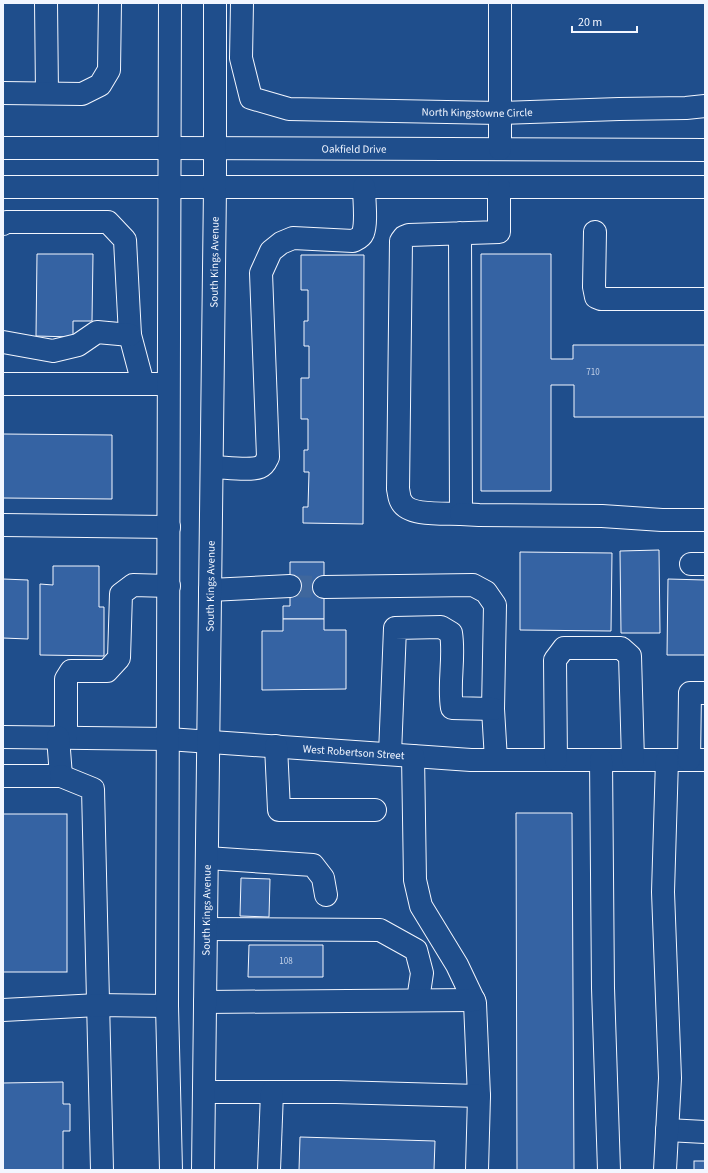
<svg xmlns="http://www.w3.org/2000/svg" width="708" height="1173" viewBox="0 0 708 1173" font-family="'Source Sans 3',sans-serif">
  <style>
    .building { fill: #3563a3; stroke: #f2f6ff }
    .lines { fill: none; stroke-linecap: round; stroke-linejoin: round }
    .minor-tunnel { stroke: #3f679d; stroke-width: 22; stroke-dasharray: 22 11; stroke-linecap: butt }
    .minor-casing { stroke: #f2f6ff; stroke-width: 24 }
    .major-casing { stroke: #f2f6ff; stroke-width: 24 }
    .minor { stroke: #1f4e8c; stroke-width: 22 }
    .major { stroke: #1f4e8c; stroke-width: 22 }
    .labels { text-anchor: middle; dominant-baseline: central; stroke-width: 3; stroke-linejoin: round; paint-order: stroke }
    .number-label { font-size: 9px; fill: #c3d1e8 }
    .street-label { font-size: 11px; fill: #f2f6ff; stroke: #1f4e8c }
  </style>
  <rect width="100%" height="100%" fill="#1f4e8c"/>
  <!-- building -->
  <g class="building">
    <polygon points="37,254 93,254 92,321 73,321 73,337 36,336"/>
    <polygon points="481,254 551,254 551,359 573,359 573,345 705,345 705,417 574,417 574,385 551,385 551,491 481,491"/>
    <polygon points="301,255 364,255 363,524 303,523 303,507 308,507 309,472 304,472 304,450 308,450 308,419 301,419 301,378 309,378 309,346 304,346 304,321 308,321 308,290 301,290"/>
    <polygon points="3,434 112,435 112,499 3,498"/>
    <polygon points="659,550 660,633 621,633 620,551"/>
    <polygon points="520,552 612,553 611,631 520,630"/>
    <polygon points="290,562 324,562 324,619 283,619 283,606 290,606"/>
    <polygon points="53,566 99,566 99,607 104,607 104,656 40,655 40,584 53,585"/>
    <polygon points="3,579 28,580 28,639 3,638"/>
    <polygon points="668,579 705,580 705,655 667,655"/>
    <polygon points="283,619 324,619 324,630 346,630 346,689 262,690 262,631 283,631"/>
    <polygon points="516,813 572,813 574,1170 517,1170"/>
    <rect x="3" y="814" width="64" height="158"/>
    <polygon points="241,878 270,879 269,917 240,916"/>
    <polygon points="249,945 323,945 323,977 248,977"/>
    <polygon points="63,1082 63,1104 70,1104 70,1131 63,1131 63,1170 3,1170 3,1083"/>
    <polygon points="300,1137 435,1141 434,1170 299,1170"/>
    <rect x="694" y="1161" width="11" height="9"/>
  </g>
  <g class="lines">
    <!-- minor-tunnel -->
    <polyline class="minor-tunnel" points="290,586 324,587"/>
    <defs>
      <g id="minor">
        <polyline points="46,3 47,93"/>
        <path id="s1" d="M242 3 241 58 251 98 289 109 499 113 619 109 686 108 705 106"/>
        <polyline points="3,93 82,94 100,85 109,70 110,3"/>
        <path id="s2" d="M3 148H170L705 150"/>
        <polyline points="500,149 500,3"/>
        <polyline points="3,187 705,187"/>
        <polyline points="3,224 6,222 108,222 125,240 130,335 143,384"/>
        <polyline points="595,232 594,287 596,297 601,299 705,299"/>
        <path d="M460 233 461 514C446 513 408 517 401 501 399 498 399 493 398 489L401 241 404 237 409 235 499 232V187"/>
        <polyline points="3,342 53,351 78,345 97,332 130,335"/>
        <polyline points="3,384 158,384"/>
        <path d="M212 467C223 467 250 471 260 467 265 465 266 461 268 457L261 273 271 251 281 243 293 238 353 241C357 239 361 238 363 233 367 222 364 200 364 187"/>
        <polyline points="461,514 479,515 602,516 662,520 705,520"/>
        <polyline points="3,525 169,527"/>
        <polyline points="691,564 705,564"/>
        <polyline points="324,587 473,585 486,592 495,605 493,709 496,760"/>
        <polyline points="210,590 290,586"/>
        <path id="s3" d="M3 737 168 739 471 760H705"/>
        <polyline points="66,737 66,679 71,671 107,671 119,658 121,594 133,585 169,586"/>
        <polyline points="276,746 279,810 375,810"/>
        <path d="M390 754 395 628 441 627 451 633C455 658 448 683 452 708L493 709"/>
        <polyline points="413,756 415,880 421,906 457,965 475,1003 479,1096"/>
        <polyline points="556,760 555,660 564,648 621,648 630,656 633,760"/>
        <polyline points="601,760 603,988 609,1170"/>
        <polyline points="689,760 690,693 705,693"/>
        <polyline points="3,776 61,776 58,737"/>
        <polyline points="61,776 93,789 102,1170"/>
        <polyline points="207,858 313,865 323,878 326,895"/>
        <polyline points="206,929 380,930 416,950 422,973 418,1000"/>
        <polyline points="205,1002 474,1000"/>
        <polyline points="3,1010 98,1005 167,1006"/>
        <polyline points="204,1092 336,1092 479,1096 477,1170"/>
        <polyline points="667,1130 705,1132"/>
        <polyline points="269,1170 272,1092"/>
        <polyline points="665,1170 670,1078 663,892 667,760"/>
      </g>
      <g id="major">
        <polyline points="170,3 167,1006 171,1170"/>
        <path id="s4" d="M203 1170 215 187V3"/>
      </g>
    </defs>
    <!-- minor casing -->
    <use href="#minor" class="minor-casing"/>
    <!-- major casing -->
    <use href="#major" class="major-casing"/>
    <!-- minor -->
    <use href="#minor" class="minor"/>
    <!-- major -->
    <use href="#major" class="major"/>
  </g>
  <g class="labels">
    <!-- number labels -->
    <g class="number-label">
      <text x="593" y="372">710</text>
      <text x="286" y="961">108</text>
    </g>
    <!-- street labels -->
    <g class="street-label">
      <text stroke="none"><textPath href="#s1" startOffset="324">North Kingstowne Circle</textPath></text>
      <text stroke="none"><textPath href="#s2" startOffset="351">Oakfield Drive</textPath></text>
      <text stroke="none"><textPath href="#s4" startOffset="908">South Kings Avenue</textPath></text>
      <text stroke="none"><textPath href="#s4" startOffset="584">South Kings Avenue</textPath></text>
      <text stroke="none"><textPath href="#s3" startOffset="351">West Robertson Street</textPath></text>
      <text stroke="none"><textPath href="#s4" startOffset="260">South Kings Avenue</textPath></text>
    </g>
  </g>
  <!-- border -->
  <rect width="708" height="1173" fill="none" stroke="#f2f6ff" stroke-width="8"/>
  <!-- scale -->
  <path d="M572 26v6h65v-6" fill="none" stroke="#f2f6ff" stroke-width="2"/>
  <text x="578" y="26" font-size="12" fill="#f2f6ff" stroke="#1f4e8c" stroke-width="3" paint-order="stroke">20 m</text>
</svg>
